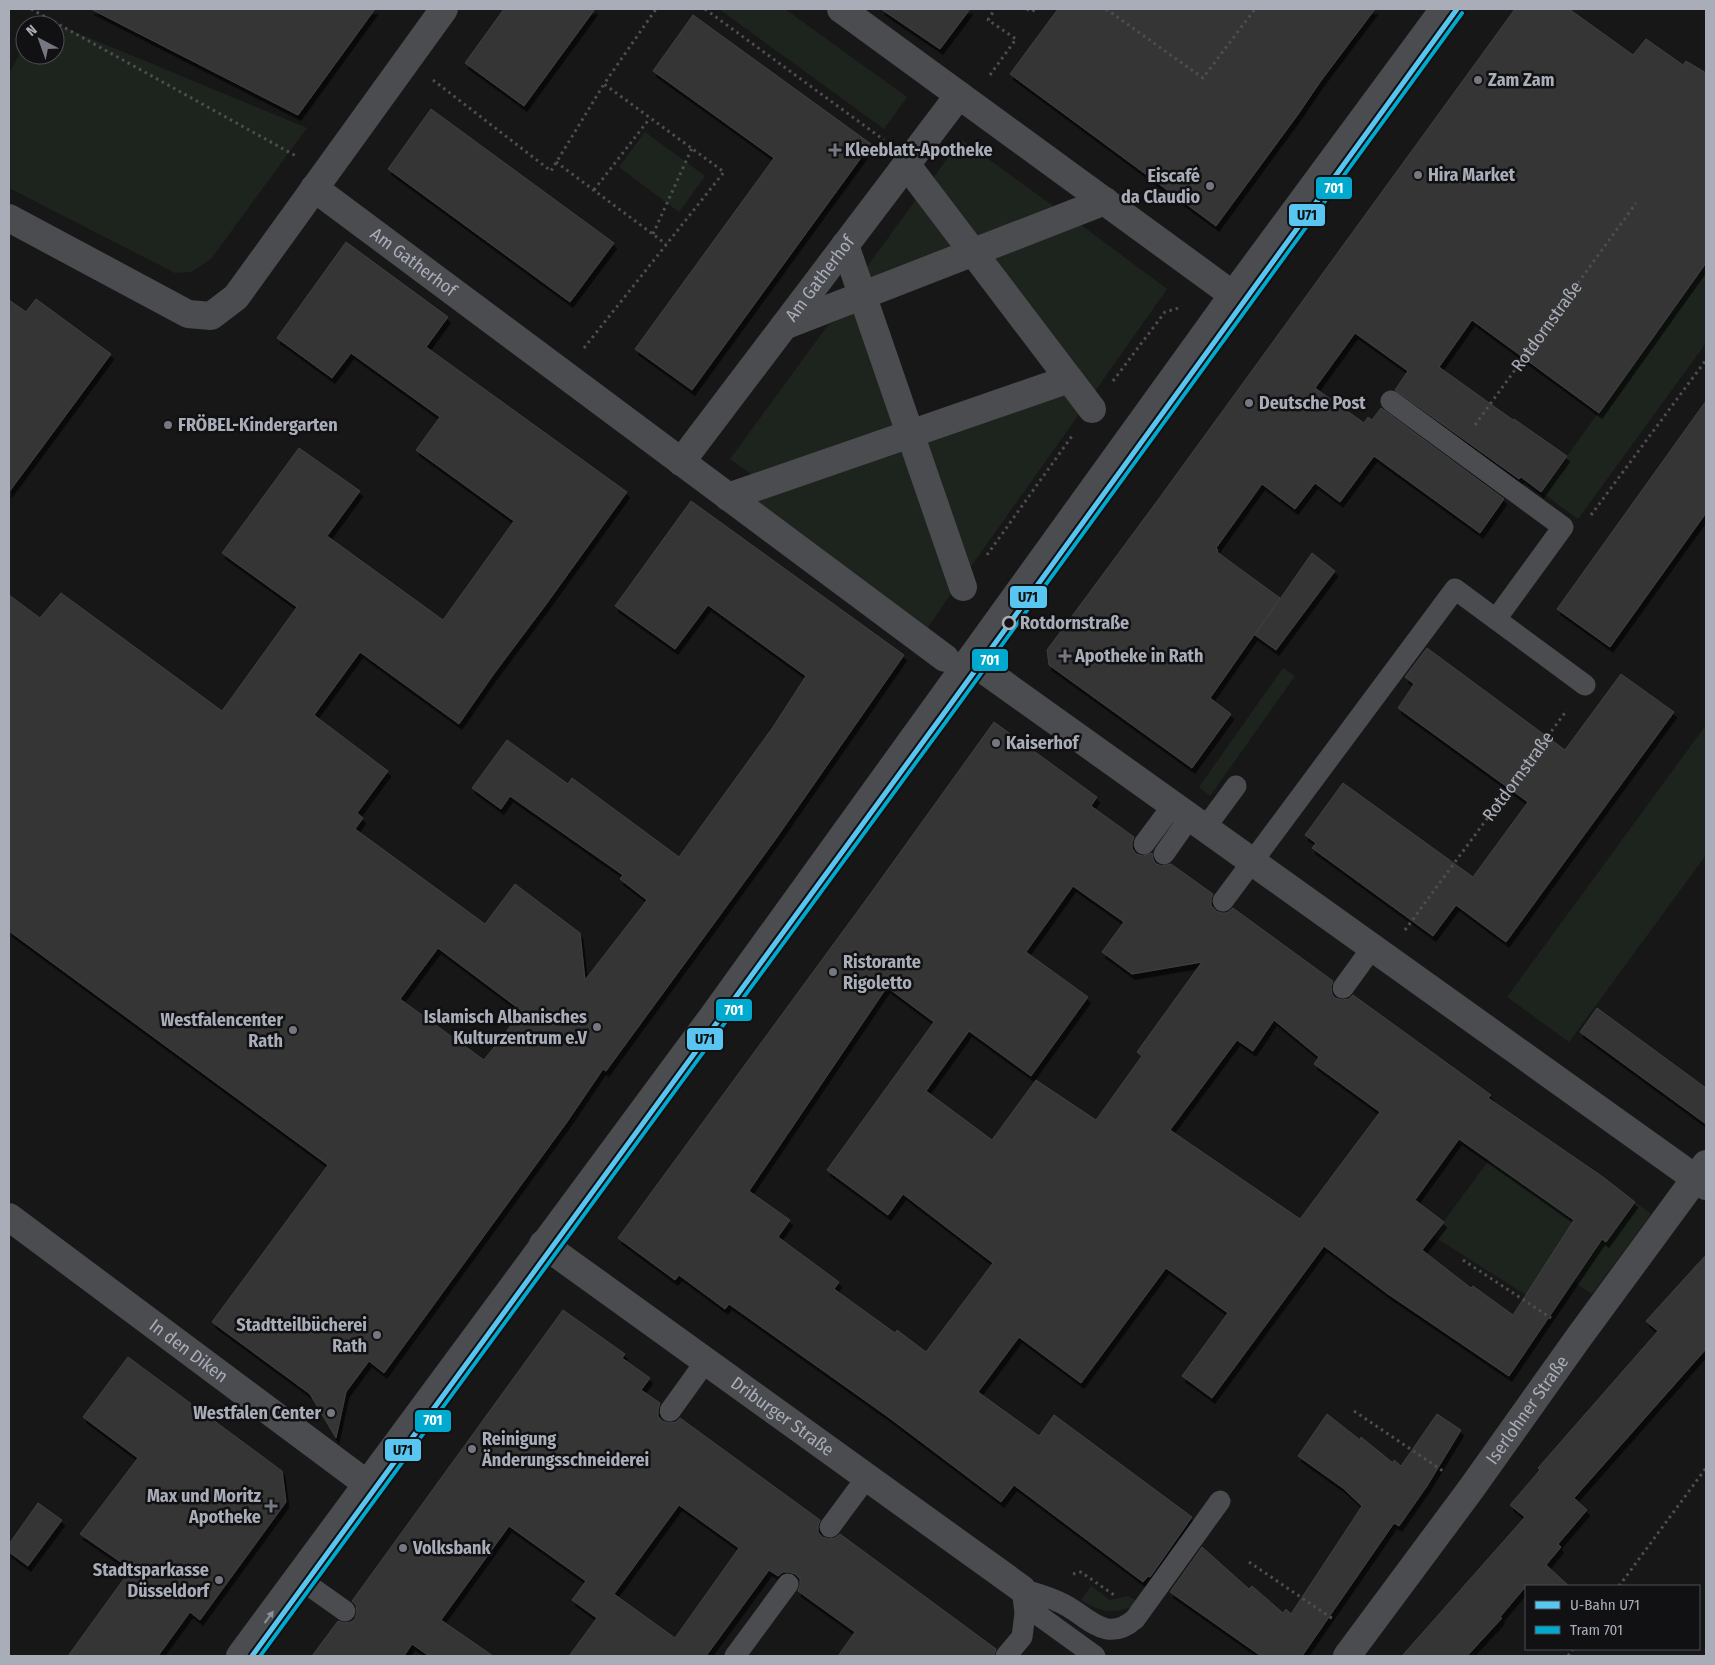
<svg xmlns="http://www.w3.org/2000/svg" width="1715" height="1665" viewBox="0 0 1715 1665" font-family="'Fira Sans Condensed',sans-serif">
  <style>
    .green { fill: #1d241e }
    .building { fill: #353536; stroke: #3f4043; fill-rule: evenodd; filter: url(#shadow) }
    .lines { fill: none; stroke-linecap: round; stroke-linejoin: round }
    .path { stroke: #4d4e52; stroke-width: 3; stroke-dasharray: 2.5 4; stroke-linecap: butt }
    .service { stroke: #4b4c50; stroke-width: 21 }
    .pedestrian { stroke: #4b4c50; stroke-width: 28 }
    .minor { stroke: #4b4c50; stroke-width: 28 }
    .tram-1-casing { stroke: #111113; stroke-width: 8 }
    .tram-1 { stroke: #00a9ce; stroke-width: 4 }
    .metro-1-casing { stroke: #111113; stroke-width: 9 }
    .metro-1 { stroke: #59c6f2; stroke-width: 5 }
    .oneway { fill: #8c9099 }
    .poi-dot { fill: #757880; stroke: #111113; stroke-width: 2 }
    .stop-dot { fill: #111113; stroke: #a8adb8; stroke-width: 2.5 }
    .labels { text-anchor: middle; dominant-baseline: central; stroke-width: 5; stroke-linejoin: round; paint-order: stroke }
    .poi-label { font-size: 18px; font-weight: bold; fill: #a8adb8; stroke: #111113; text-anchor: start }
    .street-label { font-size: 18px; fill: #a8adb8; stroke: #111113 }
    .stop-label { font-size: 18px; font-weight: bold; fill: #a8adb8; stroke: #111113; text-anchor: start }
    .line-badge { stroke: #111113; stroke-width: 2 }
    .badge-label { font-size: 14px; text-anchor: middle; font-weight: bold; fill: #fff }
    .pale-badge-label { font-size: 14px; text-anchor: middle; font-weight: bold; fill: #111 }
  </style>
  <defs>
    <filter id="shadow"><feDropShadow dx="3" dy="5.5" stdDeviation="0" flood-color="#0009"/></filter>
  </defs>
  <rect width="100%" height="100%" fill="#171717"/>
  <!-- green -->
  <g class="green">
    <polygon points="719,9 785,9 907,97 884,129"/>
    <polygon points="39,17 307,128 211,259 191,272 175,273 9,188 9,74 25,43 25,55 55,55 55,25 35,25"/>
    <polygon points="645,132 705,176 679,212 619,167"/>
    <polygon points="961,139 1060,211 977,244 932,180"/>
    <polygon points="918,197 961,251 872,286 866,268"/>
    <polygon points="1080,224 1167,289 1093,394 988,258"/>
    <polygon points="1706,264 1706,343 1578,519 1541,492"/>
    <polygon points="859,310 900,431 759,480 730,459 828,325"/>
    <polygon points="1066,388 1082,410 967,572 923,437"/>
    <polygon points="905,443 956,586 927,629 742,499"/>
    <polygon points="1283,668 1295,676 1210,796 1199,787"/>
    <polygon points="1706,725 1706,855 1569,1042 1507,997"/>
    <polygon points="1489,1160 1606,1242 1635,1202 1651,1214 1592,1294 1572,1281 1526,1295 1433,1236"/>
    <path d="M1091 1586 1110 1600 1128 1596 1140 1603C1117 1614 1102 1614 1081 1600Z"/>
  </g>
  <!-- building -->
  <g class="building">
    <polygon points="91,9 375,9 298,115"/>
    <polygon points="504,9 595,9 524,106 465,63"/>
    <polygon points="881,9 970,9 940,49"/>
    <polygon points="1058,9 1375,9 1320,82 1299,113 1216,226 1010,74"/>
    <polygon points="1515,9 1569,9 1633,55 1646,39 1683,65 1686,61 1706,73 1706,263 1599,413 1472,320 1439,367 1513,420 1514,419 1567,456 1541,492 1521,477 1519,479 1395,390 1408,371 1355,333 1315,388 1364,423 1368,417 1372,420 1381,408 1504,499 1480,533 1374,456 1340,502 1315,483 1295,509 1262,484 1216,548 1218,550 1217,552 1280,598 1210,698 1231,714 1192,768 1049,665 1047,650 1155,504"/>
    <polygon points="693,15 871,144 692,390 635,349 774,158 653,71"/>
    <polygon points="431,109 614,243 570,302 388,169"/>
    <path d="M346 242 448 317 426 347 627 492 547 603 493 675 459 724 360 652 314 715 388 771 357 813 363 818 355 829 485 924 515 884 580 933 585 980 647 900 620 879 623 875 510 796 501 809 472 788 507 740 568 784 572 778 679 857 773 727 806 676 708 605 675 649 615 606 691 501 904 655 775 840 606 1071 603 1069 567 1122 384 1373 369 1361 346 1392 336 1438 310 1394 212 1322 328 1165 9 931V595L40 618 61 593 222 711 297 607 222 553 299 448 360 491 327 536 443 620 514 521 416 450 440 417 351 353 332 378 277 338ZM438 948 522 1011 484 1060 400 999Z"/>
    <polygon points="36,299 111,354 9,492 9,300 26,312"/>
    <polygon points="1706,401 1706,513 1610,647 1557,609"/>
    <polygon points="1312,553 1335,571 1276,650 1255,635"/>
    <polygon points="1427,648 1565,750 1621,674 1674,712 1506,942 1456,905 1433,936 1312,848 1316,843 1305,835 1343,783 1473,877 1528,802 1398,708 1414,684 1405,677"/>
    <path d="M994 722 1097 797 1091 806 1134 837 1132 843V848L1136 854 1143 856 1152 853 1153 859 1156 864 1162 866 1171 864 1213 894 1211 899V905L1216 911 1221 913H1227L1233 908 1333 981 1331 987 1332 994 1335 998 1342 1000 1349 999 1353 995 1491 1095 1488 1098 1603 1177 1635 1202 1606 1242 1602 1239 1509 1376 1388 1294 1324 1246 1212 1398 1182 1376 1228 1313 1166 1268 1081 1383 1019 1337 978 1392 1039 1436 1054 1415 1192 1517 1150 1577 1148 1576 1143 1582 1014 1485 1001 1502 887 1416 729 1304 725 1309 679 1275 675 1280 618 1238 871 893ZM1073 886 1124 922 1102 952 1132 974 1202 962 1137 1052 1142 1056 1096 1120 1036 1080 992 1140 926 1091 969 1031 1031 1076 1088 997 1026 952ZM887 987 934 1022 827 1170 888 1215 903 1194 993 1263 926 1352 897 1330 895 1333 834 1289 839 1282 778 1237 790 1220 749 1191ZM1274 1020 1319 1057 1314 1064 1380 1112 1300 1219 1170 1130 1237 1040 1253 1051ZM1459 1139 1574 1220 1513 1315 1473 1286 1471 1288 1422 1250 1444 1222 1415 1200Z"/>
    <polygon points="1597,1008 1706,1088 1706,1124 1580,1032"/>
    <polygon points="1706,1255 1706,1349 1574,1498 1587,1510 1558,1544 1561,1547 1546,1565 1569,1586 1526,1586 1500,1617 1502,1618 1467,1656 1402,1656 1525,1517 1510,1505 1540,1470 1538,1468 1658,1331 1646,1321"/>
    <path d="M563 1310 625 1354 622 1358 650 1378 641 1390 660 1403 658 1410V1416L662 1421 669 1423 676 1422 680 1418 820 1520 818 1526V1532L822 1537 829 1539 835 1538 840 1534 996 1649 994 1656H838L855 1632 798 1591 800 1585V1579L795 1574 789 1572H783L778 1576 769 1570 706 1656H569L597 1618 572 1600 586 1581 509 1526 441 1620 493 1656H429L412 1644 404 1656H312L338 1621 344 1623 351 1622 355 1619 357 1612 356 1605 352 1601ZM679 1505 739 1548 675 1638 614 1594Z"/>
    <polygon points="128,1357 282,1471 286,1502 200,1620 190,1612 158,1656 68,1656 131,1569 80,1534 138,1458 83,1417"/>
    <polygon points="1327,1414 1360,1440 1361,1437 1393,1463 1394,1460 1401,1466 1437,1414 1461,1430 1427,1486 1399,1526 1394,1523 1302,1656 1261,1656 1170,1592 1202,1547 1249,1589 1252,1586 1283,1613 1286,1609 1291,1614 1362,1506 1343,1488 1298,1456"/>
    <polygon points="38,1503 62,1520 28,1566 9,1552 9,1544"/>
  </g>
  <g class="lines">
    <!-- path -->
    <g class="path">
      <polyline points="31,9 296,156"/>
      <polyline points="705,9 884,140"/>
      <polyline points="1027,9 1032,12 1035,9"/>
      <polyline points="1106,9 1203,78 1255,9"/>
      <polyline points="990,75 1016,39 988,20 995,9"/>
      <polyline points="433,80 551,171 604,84"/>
      <polyline points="556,162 666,244"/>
      <polyline points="594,190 650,118"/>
      <polyline points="653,234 692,148"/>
      <polyline points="584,348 724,172 604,84 656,9"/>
      <polyline points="1113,381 1165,312 1182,307"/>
      <path id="s1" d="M1475 425 1636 203"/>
      <polyline points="1591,515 1706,360"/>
      <polyline points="987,555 1072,436"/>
      <path id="s2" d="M1405 930 1567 710"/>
      <polyline points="1463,1260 1551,1318"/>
      <polyline points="1354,1411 1443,1471"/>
      <polyline points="1249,1562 1333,1619"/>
      <polyline points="1073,1574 1081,1572 1114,1595"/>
      <polyline points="1619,1586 1706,1468"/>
      <polyline points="1568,1656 1573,1649"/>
    </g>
    <!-- service -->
    <g class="service">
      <polyline points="1391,401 1563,527 1496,619"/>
      <polyline points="1205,828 1236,786"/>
      <polyline points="1144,844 1173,805"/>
      <polyline points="1164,854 1190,817"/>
      <polyline points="1223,901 1455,589 1585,685"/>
      <polyline points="1343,988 1372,948"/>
      <polyline points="670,1411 706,1361"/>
      <polyline points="830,1527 867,1477"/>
      <polyline points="297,1577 345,1611"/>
      <path d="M1022 1589C1034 1593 1047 1596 1059 1602 1086 1613 1104 1646 1135 1619L1220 1501"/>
      <polyline points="1022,1589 1041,1617 1095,1656"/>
      <polyline points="735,1656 788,1584"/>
      <polyline points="1006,1656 1022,1637 1025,1613 1022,1589"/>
    </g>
    <!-- pedestrian -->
    <g class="pedestrian">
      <polyline points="841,9 1233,295"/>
      <polyline points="906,164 1092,409"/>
      <path id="s3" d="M314 188 945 658"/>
      <polyline points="845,245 963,587"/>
      <polyline points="784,326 1105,201"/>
      <path id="s4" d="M681 462 959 95"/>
      <polyline points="728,497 1069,379"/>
    </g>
    <!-- minor -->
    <g class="minor">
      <polyline points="9,218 188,314 211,316 236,297 444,9"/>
      <polyline points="970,660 1706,1186"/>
      <path id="s5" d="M9 1217 367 1484"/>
      <path id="s6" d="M543 1244 1022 1589"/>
      <polyline points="240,1656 713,1016 1233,295 1444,9"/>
      <path id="s7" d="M1347 1656 1471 1489 1579 1337 1706 1164"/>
    </g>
    <defs>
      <polyline id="tram-1" points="260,1656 947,720 1462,13"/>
    </defs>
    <!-- tram-1 casing -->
    <use href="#tram-1" class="tram-1-casing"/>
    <!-- tram-1 -->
    <use href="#tram-1" class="tram-1"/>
    <defs>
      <polyline id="metro-1" points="252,1656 942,716 1457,9"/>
    </defs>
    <!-- metro-1 casing -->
    <use href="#metro-1" class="metro-1-casing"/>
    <!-- metro-1 -->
    <use href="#metro-1" class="metro-1"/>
  </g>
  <!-- one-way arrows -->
  <defs><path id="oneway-solid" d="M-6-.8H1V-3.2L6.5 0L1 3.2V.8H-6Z" transform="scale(1.25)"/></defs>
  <use class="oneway" href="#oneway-solid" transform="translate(269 1617) rotate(-54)"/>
  <!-- markers -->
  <g class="poi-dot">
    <circle cx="1478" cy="80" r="5"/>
    <path d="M832.5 142.5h5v5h5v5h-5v5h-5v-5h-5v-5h5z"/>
    <circle cx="1418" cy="175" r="5"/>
    <circle cx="1210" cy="186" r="5"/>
    <circle cx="1249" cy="403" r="5"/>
    <circle cx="168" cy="425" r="5"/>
    <path d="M1062.5 648.5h5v5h5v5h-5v5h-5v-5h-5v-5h5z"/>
    <circle cx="996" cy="743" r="5"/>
    <circle cx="833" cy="972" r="5"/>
    <circle cx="597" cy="1027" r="5"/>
    <circle cx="293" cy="1030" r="5"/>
    <circle cx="377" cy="1335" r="5"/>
    <circle cx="331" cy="1413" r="5"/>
    <circle cx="472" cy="1449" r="5"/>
    <path d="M268.5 1498.5h5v5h5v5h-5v5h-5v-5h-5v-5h5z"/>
    <circle cx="403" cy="1548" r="5"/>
    <circle cx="219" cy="1580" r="5"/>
  </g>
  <circle class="stop-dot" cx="1009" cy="623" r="6"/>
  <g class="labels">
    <!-- poi labels -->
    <g class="poi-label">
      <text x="1488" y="80">Zam Zam</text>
      <text x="845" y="150">Kleeblatt-Apotheke</text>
      <text x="1428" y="175">Hira Market</text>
      <text x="1200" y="176" text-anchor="end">Eiscafé<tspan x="1200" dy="21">da Claudio</tspan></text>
      <text x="1259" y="403">Deutsche Post</text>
      <text x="178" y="425">FRÖBEL-Kindergarten</text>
      <text x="1075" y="656">Apotheke in Rath</text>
      <text x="1006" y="743">Kaiserhof</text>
      <text x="843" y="962">Ristorante<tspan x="843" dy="21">Rigoletto</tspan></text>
      <text x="587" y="1017" text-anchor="end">Islamisch Albanisches<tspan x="587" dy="21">Kulturzentrum e.V</tspan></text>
      <text x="283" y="1020" text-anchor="end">Westfalencenter<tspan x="283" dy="21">Rath</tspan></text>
      <text x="367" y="1325" text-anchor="end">Stadtteilbücherei<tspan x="367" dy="21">Rath</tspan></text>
      <text x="321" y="1413" text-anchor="end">Westfalen Center</text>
      <text x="482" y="1439">Reinigung<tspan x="482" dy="21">Änderungsschneiderei</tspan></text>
      <text x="261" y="1496" text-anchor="end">Max und Moritz<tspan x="261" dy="21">Apotheke</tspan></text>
      <text x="413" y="1548">Volksbank</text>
      <text x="209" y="1570" text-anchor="end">Stadtsparkasse<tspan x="209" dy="21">Düsseldorf</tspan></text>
    </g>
    <!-- street labels -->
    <g class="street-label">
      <text stroke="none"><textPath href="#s3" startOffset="124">Am Gatherhof</textPath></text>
      <text stroke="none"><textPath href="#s4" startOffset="230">Am Gatherhof</textPath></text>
      <text stroke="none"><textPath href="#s1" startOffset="122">Rotdornstraße</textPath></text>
      <text stroke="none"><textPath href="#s2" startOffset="191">Rotdornstraße</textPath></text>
      <text stroke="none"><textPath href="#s5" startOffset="224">In den Diken</textPath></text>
      <text stroke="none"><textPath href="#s7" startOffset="305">Iserlohner Straße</textPath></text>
      <text stroke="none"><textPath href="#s6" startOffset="295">Driburger Straße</textPath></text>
    </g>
    <!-- stop labels -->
    <g class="stop-label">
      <text x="1020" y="623">Rotdornstraße</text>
    </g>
  </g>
  <g class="line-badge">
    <rect x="1315" y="176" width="38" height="24" rx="5" fill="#00a9ce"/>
    <rect x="1288" y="203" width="38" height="24" rx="5" fill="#59c6f2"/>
    <rect x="1009" y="585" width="39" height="24" rx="5" fill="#59c6f2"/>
    <rect x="971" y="648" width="38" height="24" rx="5" fill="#00a9ce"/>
    <rect x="715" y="998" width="38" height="24" rx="5" fill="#00a9ce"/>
    <rect x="686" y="1027" width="38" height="24" rx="5" fill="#59c6f2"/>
    <rect x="414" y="1409" width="38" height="24" rx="5" fill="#00a9ce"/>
    <rect x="384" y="1438" width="38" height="24" rx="5" fill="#59c6f2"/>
  </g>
  <g class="badge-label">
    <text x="1334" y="193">701</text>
    <text x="990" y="665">701</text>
    <text x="734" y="1015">701</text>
    <text x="433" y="1425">701</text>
  </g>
  <g class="pale-badge-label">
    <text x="1307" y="220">U71</text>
    <text x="1028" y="602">U71</text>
    <text x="705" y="1044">U71</text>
    <text x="403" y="1455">U71</text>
  </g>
  <!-- border -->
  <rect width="1715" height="1665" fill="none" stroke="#a8adb8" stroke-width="20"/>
  <!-- legend -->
  <rect x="1525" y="1585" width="175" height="65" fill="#111113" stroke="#4d4f55"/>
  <rect x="1535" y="1601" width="25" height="8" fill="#59c6f2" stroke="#4d4f55"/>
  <text x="1570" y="1610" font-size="15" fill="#a8adb8">U-Bahn U71</text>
  <rect x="1535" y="1626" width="25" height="8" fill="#00a9ce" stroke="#4d4f55"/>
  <text x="1570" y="1635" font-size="15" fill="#a8adb8">Tram 701</text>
  <!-- north arrow -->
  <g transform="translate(40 40) rotate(319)"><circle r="24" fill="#111113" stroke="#4d4f55"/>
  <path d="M0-4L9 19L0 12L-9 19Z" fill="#757880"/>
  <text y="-8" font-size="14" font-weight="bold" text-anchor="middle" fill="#a8adb8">N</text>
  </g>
</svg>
